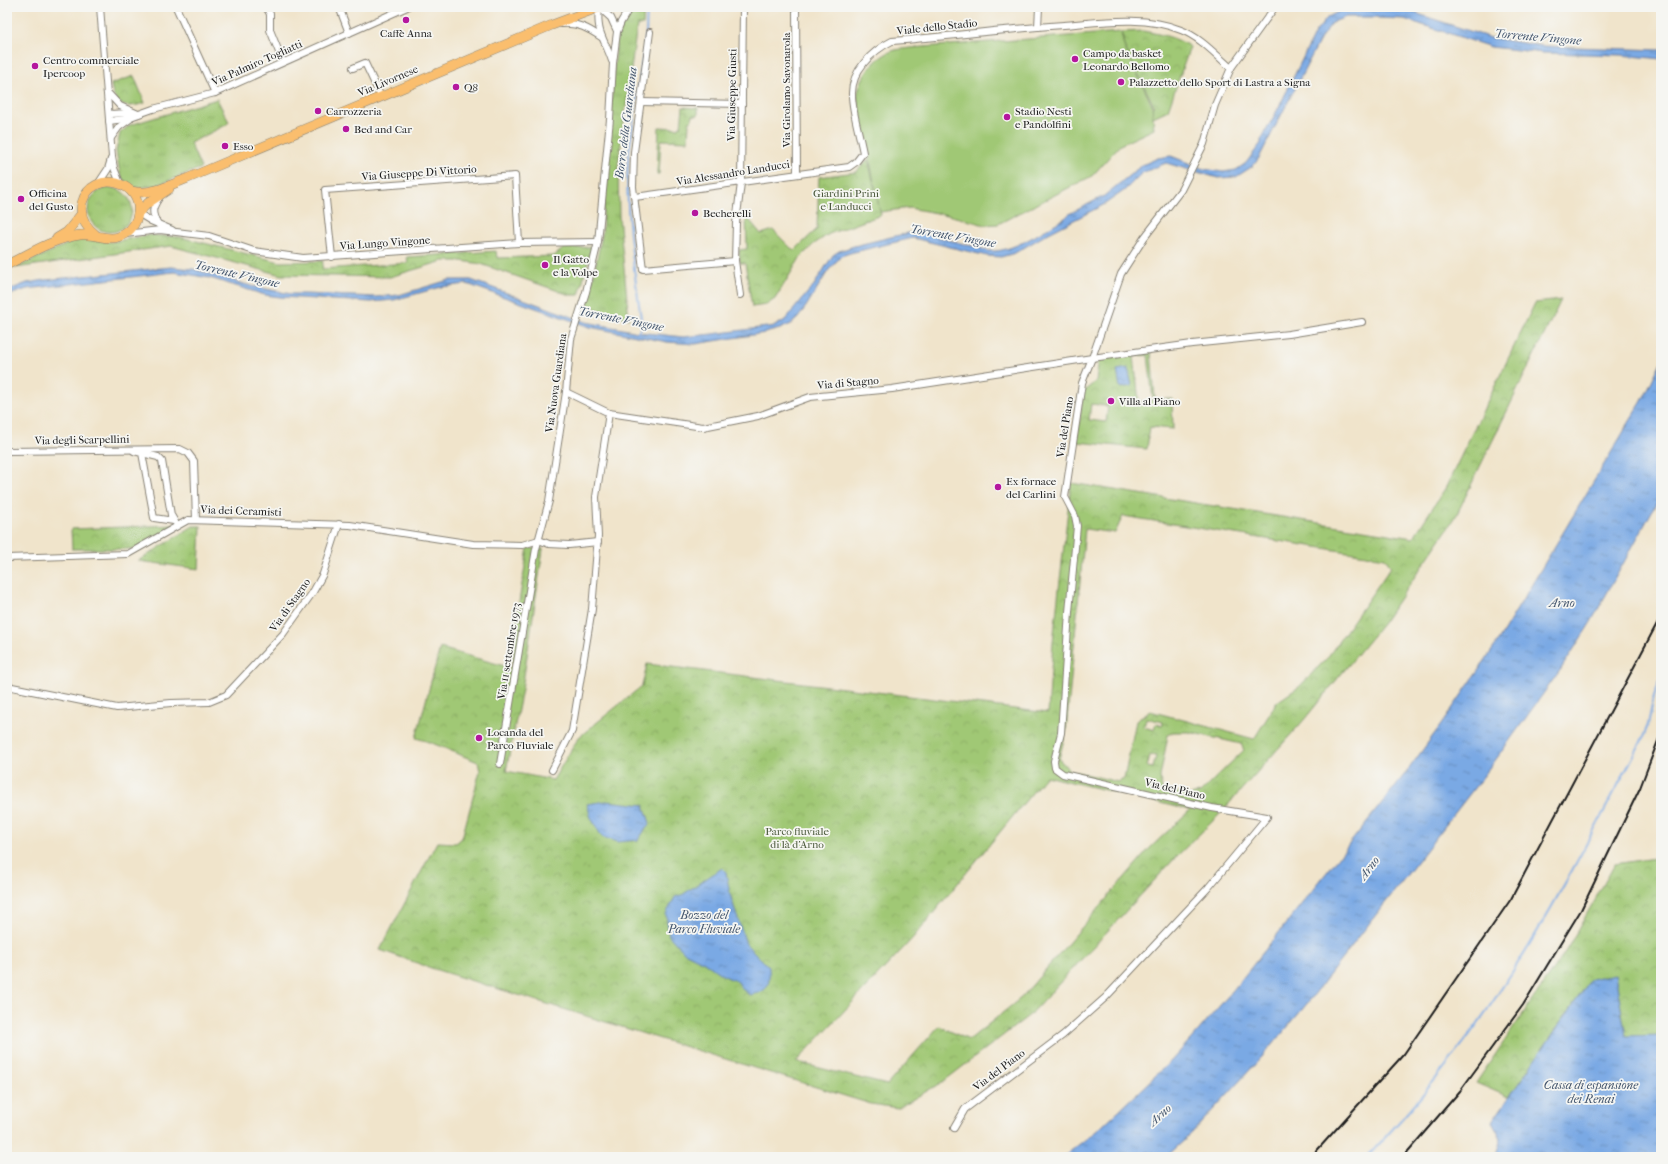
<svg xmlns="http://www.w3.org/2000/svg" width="1668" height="1164" viewBox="0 0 1668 1164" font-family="'IM FELL French Canon',serif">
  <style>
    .grass { fill: url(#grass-tufts); stroke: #5e7248 }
    .park { fill: url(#park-crowns); stroke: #5e7248; fill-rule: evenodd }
    .pitch { fill: #a0c874; stroke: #5e7248 }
    .water { fill: url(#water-ripples); stroke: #4b6280 }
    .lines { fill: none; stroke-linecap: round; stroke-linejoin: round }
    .stream { stroke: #7aa9e4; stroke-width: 2 }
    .street-casing { stroke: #868074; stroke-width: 8 }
    .primary-casing { stroke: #868074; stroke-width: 10 }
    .street { stroke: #fff; stroke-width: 6 }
    .primary { stroke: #fabe6e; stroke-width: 9 }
    .rail { stroke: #1c1c1c; stroke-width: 2 }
    .poi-dot { fill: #b5179e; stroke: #f6f6f2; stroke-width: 1.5 }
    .labels { text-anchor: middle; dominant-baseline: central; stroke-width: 3.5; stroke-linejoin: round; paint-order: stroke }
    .street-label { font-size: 11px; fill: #1c1c1c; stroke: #f6f6f2 }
    .poi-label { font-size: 11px; fill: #1c1c1c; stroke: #f6f6f2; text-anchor: start }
    .park-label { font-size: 11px; fill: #4a583b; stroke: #f6f6f2 }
    .water-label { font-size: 12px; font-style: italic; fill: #42546c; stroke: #f6f6f2 }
  </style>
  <defs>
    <pattern id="grass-tufts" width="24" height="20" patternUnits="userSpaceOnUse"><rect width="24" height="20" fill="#a0c874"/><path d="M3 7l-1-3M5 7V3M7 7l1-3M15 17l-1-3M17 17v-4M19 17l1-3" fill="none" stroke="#89ab64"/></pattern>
    <pattern id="park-crowns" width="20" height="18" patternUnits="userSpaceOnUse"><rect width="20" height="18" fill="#a0c874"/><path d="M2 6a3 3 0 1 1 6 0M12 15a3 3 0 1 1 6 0" fill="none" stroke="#89ab64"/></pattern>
    <pattern id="water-ripples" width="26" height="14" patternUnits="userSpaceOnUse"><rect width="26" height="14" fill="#7aa9e4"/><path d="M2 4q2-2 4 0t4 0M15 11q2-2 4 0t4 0" fill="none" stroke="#6389b8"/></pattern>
  </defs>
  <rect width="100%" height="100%" fill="#f6f6f2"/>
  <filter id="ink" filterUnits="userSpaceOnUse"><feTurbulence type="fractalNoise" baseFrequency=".025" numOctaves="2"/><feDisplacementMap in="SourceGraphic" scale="8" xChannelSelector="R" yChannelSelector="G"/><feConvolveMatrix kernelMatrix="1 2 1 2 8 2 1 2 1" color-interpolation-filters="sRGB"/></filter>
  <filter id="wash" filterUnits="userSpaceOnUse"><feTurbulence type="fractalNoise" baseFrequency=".012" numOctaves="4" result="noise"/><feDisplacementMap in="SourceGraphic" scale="16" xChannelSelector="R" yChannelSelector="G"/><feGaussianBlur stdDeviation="0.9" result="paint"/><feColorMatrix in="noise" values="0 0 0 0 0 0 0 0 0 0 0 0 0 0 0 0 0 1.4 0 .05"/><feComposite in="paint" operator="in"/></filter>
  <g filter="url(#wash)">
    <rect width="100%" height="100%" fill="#f0e4cb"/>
    <!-- grass -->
    <g class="grass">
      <polygon points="634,7 644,7 643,25 637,25 618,166 619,216 629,319 587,306 602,235 606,163 617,36 629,13"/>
      <polygon points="217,99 229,122 226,125 190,143 201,168 155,186 135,188 123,179 120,173 116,151 120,133 130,125"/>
      <circle cx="110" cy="210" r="22"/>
    </g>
    <!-- park -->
    <g class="park">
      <path d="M1143 31C1159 34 1177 37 1190 47L1168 110 1151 118 1121 122 1154 106 1124 46 1122 32Z"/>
      <path d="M134 76 145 103C125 109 114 107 111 84Z"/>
      <polygon points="683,107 698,108 698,115 692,115 691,122 689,122 688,141 661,140 659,174 657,174 659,127 677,128 681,126"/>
      <polygon points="868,159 881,215 829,234 814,244 800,258 775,299 766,305 752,307 745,263 740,263 739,250 747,249 746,216 761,234 773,230 794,251 817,229 819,177 856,172"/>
      <polygon points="150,235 180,237 280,262 323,261 322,269 408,263 407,257 496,251 497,258 554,256 564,248 592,247 579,295 570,295 481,264 462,261 443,261 390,277 281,275 171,246 15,268 76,240 90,239 111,242"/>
      <path d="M1561 300 1455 518 1383 623 1303 721 1217 817 1176 857 1031 1014 944 1081 898 1108 871 1104 434 969 380 950 437 842 456 843 462 838 480 771 478 762C457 754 438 744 416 738L440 648 512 668 517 614 528 548 543 549 522 689 506 771 553 780 579 737 642 686 647 664 1048 713 1053 642 1071 483 1413 538 1446 487 1535 303ZM1123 516 1385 558 1391 567 1327 658 1299 687 1277 702 1254 739 1150 711 1136 721 1124 779 1118 782 1069 770 1059 759 1066 731 1085 529 1115 533ZM1146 718 1163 722 1162 725 1156 724 1154 730 1144 727ZM1173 732H1189L1241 744 1244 750 1200 793 1188 795 1162 789 1160 777 1168 735ZM1150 755 1156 756 1153 768 1147 767ZM1046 776 1190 810 1150 848 1022 997 969 1040 939 1026 887 1085 796 1062 912 939Z"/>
      <path d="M1151 352 1155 399H1172L1173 429 1150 427 1147 449 1077 442 1083 392 1096 381 1099 358ZM1148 355 1153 400 1139 402 1134 356ZM1091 404 1108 406 1106 422 1089 420Z"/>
      <polygon points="177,525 136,549 72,549 71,529"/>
      <polygon points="193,526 201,526 199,569 138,561"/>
      <polygon points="1661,857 1661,1035 1626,1037 1615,975 1591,979 1509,1097 1476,1083 1567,949 1615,864"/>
    </g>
    <!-- pitch -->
    <path class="pitch" d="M1121 32 1124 46 1152 105 1154 129 1120 145 1092 176 998 224 985 225 948 215 909 208 880 212 857 97C860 77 873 59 892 51 897 49 904 49 910 48Z"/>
    <!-- water -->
    <g class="water">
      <path d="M1378 9 1406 10 1491 38 1543 46 1661 50V59L1621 55 1543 53 1491 47 1404 19 1378 18 1377 17H1346L1333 22 1322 36 1259 158 1253 166 1236 177 1218 178 1166 163 1142 173 1125 190 1105 204 1047 234 1015 253 1001 257 987 256 913 238 850 253 841 256 828 271 807 305 798 318 791 324 780 329 765 333 695 344 667 342 590 327 467 284 441 287 394 300 371 302 280 297 265 295 210 278 174 272 27 289 7 296V291L27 283 45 280 171 267 193 269 251 286 291 294H305L376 297 399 295 449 280H471L586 322 638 332 683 337 712 334 775 326 785 320 814 285 833 255 839 251 854 246 908 233H921L980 248C1003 261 1045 229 1065 218L1069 214 1104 196 1142 165 1158 158 1171 156 1204 169 1223 172 1236 170 1246 163 1261 143V140L1280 105 1315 33 1328 17 1342 10Z"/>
      <polygon points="1661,362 1661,495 1591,622 1561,669 1489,769 1310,1000 1271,1047 1190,1135 1166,1157 1063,1157 1100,1128 1172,1060 1199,1030 1234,989 1408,770 1443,722 1495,646 1642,401"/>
      <polygon points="1128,368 1132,386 1120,388 1117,370"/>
      <polygon points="606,801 644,805 650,823 638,840 618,842 602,837 591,818 587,804"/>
      <path d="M722 868 726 872 730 894 746 944 769 967C770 986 769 991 750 995L742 989 738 982 722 975 704 962 684 952 669 936 666 914 675 897 682 895Z"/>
      <polygon points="1615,974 1626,1036 1661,1035 1661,1157 1495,1157 1501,1139 1492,1122 1591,979"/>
    </g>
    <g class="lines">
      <!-- stream -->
      <g class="stream">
        <path d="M637 334 641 328V318C633 264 625 212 628 158L646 34 647 7"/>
        <path d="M1367 1157C1420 1101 1470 1039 1511 974 1559 899 1599 820 1641 742L1648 725 1654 696 1661 678"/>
      </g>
    </g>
  </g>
  <g filter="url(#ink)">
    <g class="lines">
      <defs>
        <g id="street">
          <polyline points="100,7 112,157 114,168 120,183"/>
          <polyline points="176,7 215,93"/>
          <polyline points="266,7 270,14 270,30 283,62"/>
          <polyline points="339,7 349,33"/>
          <path d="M599 7C596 34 604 37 612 61"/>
          <polyline points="599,7 611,18 617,31"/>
          <polyline points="796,7 797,174"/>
          <path d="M562 24C577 22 589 29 601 37"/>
          <polyline points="1038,27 1039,7"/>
          <polyline points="650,32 634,152 633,187 643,269 735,261 736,223 741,183 743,7"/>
          <polyline points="353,68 365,63 381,97"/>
          <polyline points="107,92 120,106 138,114"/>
          <polyline points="641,102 742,104"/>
          <polyline points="109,114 130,113"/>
          <polyline points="109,121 125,119 153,109 215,93 407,7"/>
          <polyline points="111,138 119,127 130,119"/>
          <polyline points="98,184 108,169 111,159"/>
          <path d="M635 197 849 167 856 162 863 153C860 136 852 111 852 95 851 71 872 51 892 41 950 36 1007 29 1064 25 1102 22 1144 15 1181 30 1200 37 1216 55 1231 68"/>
          <polyline points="138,213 151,221 172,230"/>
          <path d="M158 224C151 213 152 208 159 198"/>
          <polyline points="125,234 160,230 209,236 254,251 303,258 519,243 598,242"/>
          <polyline points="332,257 325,190 515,176 519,243"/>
          <polyline points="735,261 740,295"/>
          <polyline points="566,392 609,413 703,427 758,416 810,397 892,389 1092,358 1192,344 1289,334 1362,322"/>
          <polyline points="7,451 180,449 188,453 194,461 196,520"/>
          <polyline points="134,451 142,453 154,518 174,521"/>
          <polyline points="142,453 158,457 162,461 171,515 175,522"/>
          <polyline points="7,558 128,554 188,520 350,525 473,544 522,545 539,540 549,544 569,545 598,542"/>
          <polyline points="7,686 117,708 171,703 209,702 226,695 283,634 313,592 323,574 339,524"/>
          <polyline points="500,764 536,549 549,501 566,392 571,339 586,292 598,242 610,119 613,63 617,32 621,22 630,7"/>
          <polyline points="552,770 572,731 592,609 598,536 596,497 609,413"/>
          <polyline points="954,1128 965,1109 1063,1035 1106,997 1208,888 1267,817 1212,808 1063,774 1055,768 1054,761 1061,733 1069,612 1077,526 1075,516 1065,497 1082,383 1092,358 1121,274 1144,238 1181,190 1204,144 1215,105 1231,68 1275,7"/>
        </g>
        <g id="primary">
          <path d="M132 191C149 196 170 185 186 179L552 25 600 7"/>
          <polyline points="138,213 148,203 169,189"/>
          <polyline points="57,238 67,232 82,213"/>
          <path d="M7 265C30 253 54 238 80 235 94 233 107 241 118 237 127 234 134 227 137 218 147 181 92 167 82 203 79 216 86 227 96 235"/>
        </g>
      </defs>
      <!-- street casing -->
      <use href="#street" class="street-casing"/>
      <!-- primary casing -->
      <use href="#primary" class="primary-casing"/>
      <!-- street -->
      <use href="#street" class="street"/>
      <!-- primary -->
      <use href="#primary" class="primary"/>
      <!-- rail -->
      <g class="rail">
        <polyline points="1311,1157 1404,1054 1511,899 1661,616"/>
        <polyline points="1403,1157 1460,1091 1523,1005 1581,910 1640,788 1661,733"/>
      </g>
    </g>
  </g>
  <!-- markers -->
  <g class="poi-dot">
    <circle cx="406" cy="20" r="4"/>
    <circle cx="1075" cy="59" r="4"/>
    <circle cx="35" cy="66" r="4"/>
    <circle cx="1121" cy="82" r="4"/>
    <circle cx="456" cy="87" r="4"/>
    <circle cx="318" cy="111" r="4"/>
    <circle cx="1007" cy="117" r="4"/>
    <circle cx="346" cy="129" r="4"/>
    <circle cx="225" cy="146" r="4"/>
    <circle cx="21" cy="199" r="4"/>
    <circle cx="695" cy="213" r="4"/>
    <circle cx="545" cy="265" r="4"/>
    <circle cx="1111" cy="401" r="4"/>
    <circle cx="998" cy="487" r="4"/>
    <circle cx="479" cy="738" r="4"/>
  </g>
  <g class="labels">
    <!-- street labels -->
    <g class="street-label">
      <text transform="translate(937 27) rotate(-6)">Viale dello Stadio</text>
      <text transform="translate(257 63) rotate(-24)">Via Palmiro Togliatti</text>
      <text transform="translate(388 81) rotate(-23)">Via Livornese</text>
      <text transform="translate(786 90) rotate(-90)">Via Girolamo Savonarola</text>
      <text transform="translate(732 95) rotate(-89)">Via Giuseppe Giusti</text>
      <text transform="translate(419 173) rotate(-4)">Via Giuseppe Di Vittorio</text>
      <text transform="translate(733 173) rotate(-9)">Via Alessandro Landucci</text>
      <text transform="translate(385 243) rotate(-4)">Via Lungo Vingone</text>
      <text transform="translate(556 383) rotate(-82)">Via Nuova Guardiana</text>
      <text transform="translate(848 383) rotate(-5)">Via di Stagno</text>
      <text transform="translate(1065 427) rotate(-81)">Via del Piano</text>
      <text transform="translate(82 440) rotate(-1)">Via degli Scarpellini</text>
      <text transform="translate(241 511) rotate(2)">Via dei Ceramisti</text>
      <text transform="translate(290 605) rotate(-55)">Via di Stagno</text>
      <text transform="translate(509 651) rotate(-81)">Via 11 settembre 1973</text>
      <text transform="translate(1175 789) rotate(13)">Via del Piano</text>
      <text transform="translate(999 1070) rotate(-37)">Via del Piano</text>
    </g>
    <!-- poi labels -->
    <g class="poi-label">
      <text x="406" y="33" text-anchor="middle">Caffè Anna</text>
      <text x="1083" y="53">Campo da basket<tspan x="1083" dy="13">Leonardo Bellomo</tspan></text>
      <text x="43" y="60">Centro commerciale<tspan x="43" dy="13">Ipercoop</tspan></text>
      <text x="1129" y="82">Palazzetto dello Sport di Lastra a Signa</text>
      <text x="464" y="87">Q8</text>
      <text x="326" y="111">Carrozzeria</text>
      <text x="1015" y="111">Stadio Nesti<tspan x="1015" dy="13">e Pandolfini</tspan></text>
      <text x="354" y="129">Bed and Car</text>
      <text x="233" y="146">Esso</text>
      <text x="29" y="193">Officina<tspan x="29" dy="13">del Gusto</tspan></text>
      <text x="703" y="213">Becherelli</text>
      <text x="553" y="259">Il Gatto<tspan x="553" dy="13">e la Volpe</tspan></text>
      <text x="1119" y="401">Villa al Piano</text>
      <text x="1006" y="481">Ex fornace<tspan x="1006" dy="13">del Carlini</tspan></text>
      <text x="487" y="732">Locanda del<tspan x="487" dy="13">Parco Fluviale</tspan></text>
    </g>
    <!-- park labels -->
    <g class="park-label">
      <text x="846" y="193">Giardini Prini<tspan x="846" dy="13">e Landucci</tspan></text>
      <text x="797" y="831">Parco fluviale<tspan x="797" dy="13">di là d'Arno</tspan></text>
    </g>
    <!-- water labels -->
    <g class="water-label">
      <text transform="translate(1538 37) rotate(5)">Torrente Vingone</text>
      <text transform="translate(626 123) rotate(-83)">Borro della Guardiana</text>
      <text transform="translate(953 236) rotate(10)">Torrente Vingone</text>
      <text transform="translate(237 274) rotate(13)">Torrente Vingone</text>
      <text transform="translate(621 319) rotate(11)">Torrente Vingone</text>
      <text x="1562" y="603">Arno</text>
      <text transform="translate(1369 868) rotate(-53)">Arno</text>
      <text x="704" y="915">Bozzo del<tspan x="704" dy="14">Parco Fluviale</tspan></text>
      <text x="1591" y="1085">Cassa di espansione<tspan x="1591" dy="14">dei Renai</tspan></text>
      <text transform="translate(1160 1115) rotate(-42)">Arno</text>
    </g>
  </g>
  <!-- margin -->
  <rect width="1668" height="1164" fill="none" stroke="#f6f6f2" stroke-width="24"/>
</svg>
